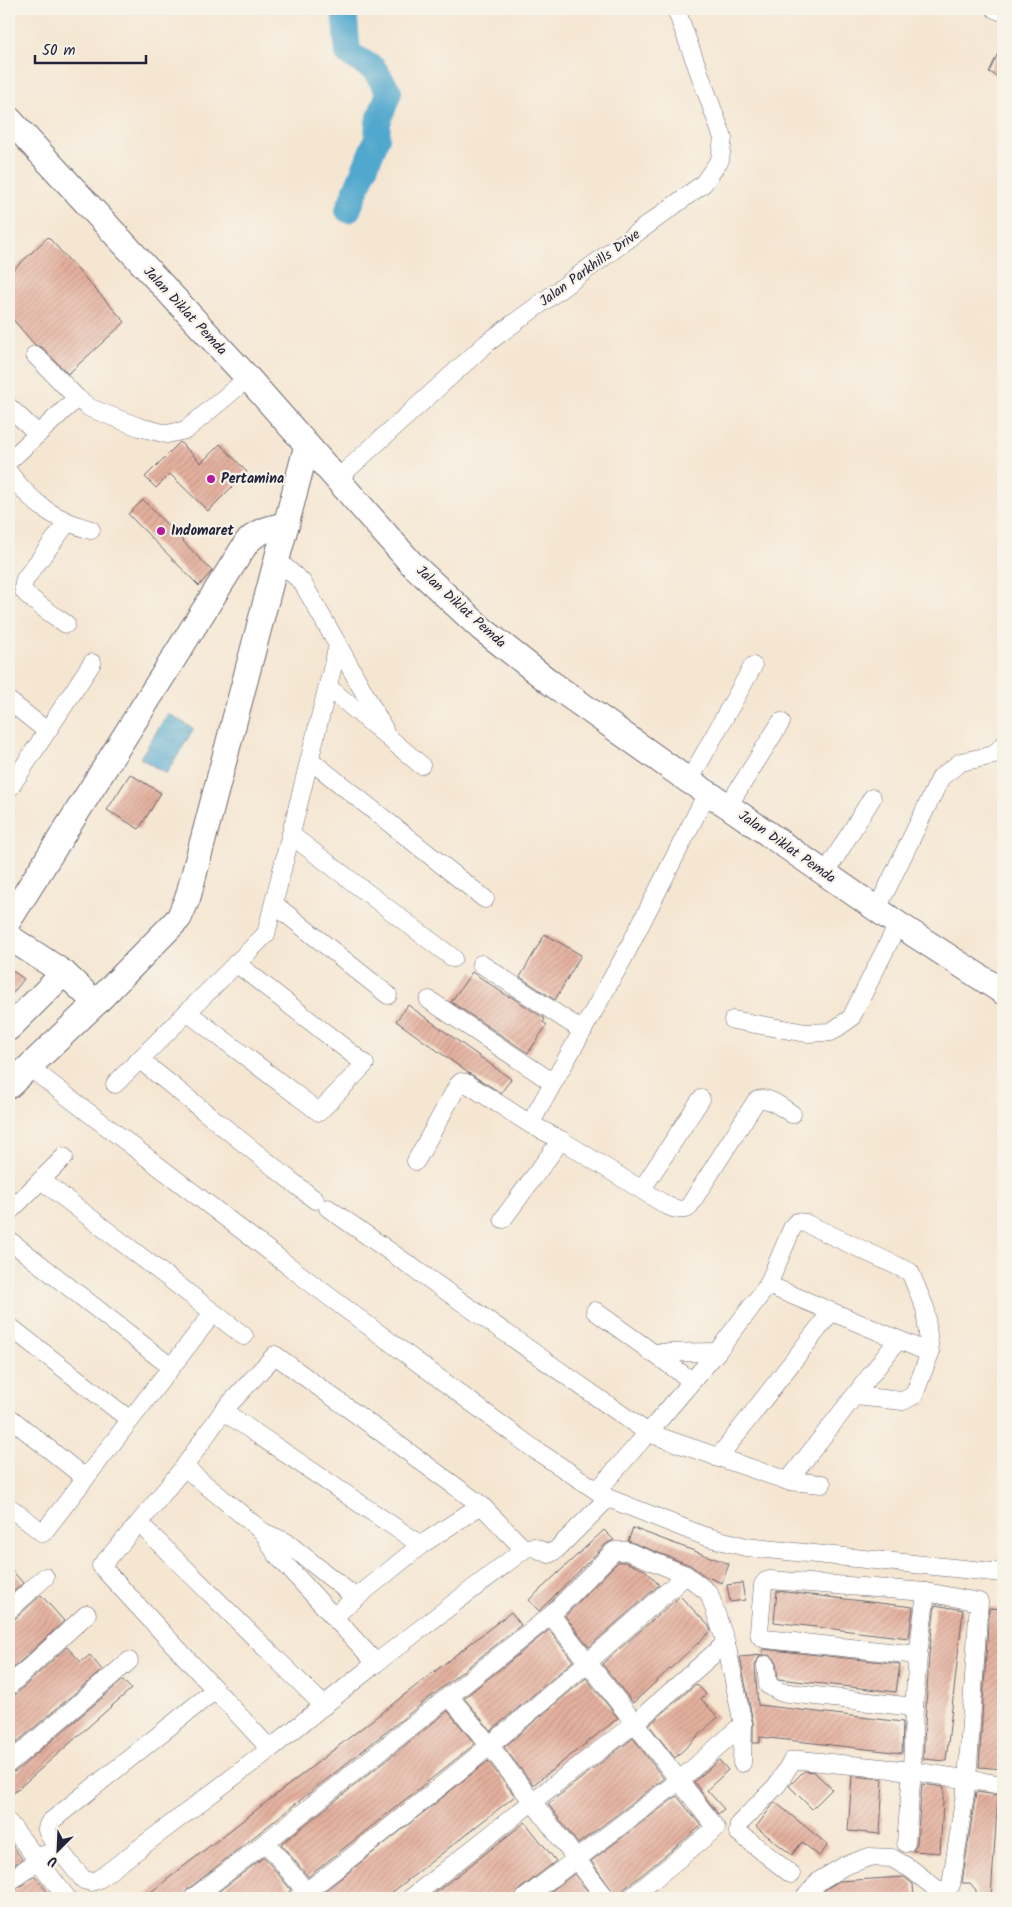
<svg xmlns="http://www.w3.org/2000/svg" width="1012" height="1907" viewBox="0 0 1012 1907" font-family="Kalam,sans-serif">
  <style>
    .water { fill: url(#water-ripples); stroke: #3a6584 }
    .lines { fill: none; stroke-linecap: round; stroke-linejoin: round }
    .river { stroke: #51a8ce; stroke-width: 26 }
    .building { fill: url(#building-hatch) }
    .street-casing { stroke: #6c6770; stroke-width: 19 }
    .secondary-casing { stroke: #6c6770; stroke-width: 27 }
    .street { stroke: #fff; stroke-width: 18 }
    .secondary { stroke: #fff; stroke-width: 25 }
    .poi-dot { fill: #b5179e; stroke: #f7f3e8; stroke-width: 2 }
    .labels { text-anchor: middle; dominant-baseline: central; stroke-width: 4.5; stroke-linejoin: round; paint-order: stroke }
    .street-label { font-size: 14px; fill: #22223b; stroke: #f7f3e8 }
    .poi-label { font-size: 14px; font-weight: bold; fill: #22223b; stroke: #f7f3e8; text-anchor: start }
  </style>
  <defs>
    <pattern id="water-ripples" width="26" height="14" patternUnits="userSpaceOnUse" patternTransform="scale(1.25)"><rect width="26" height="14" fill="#51a8ce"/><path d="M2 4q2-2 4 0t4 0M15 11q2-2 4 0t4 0" fill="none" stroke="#4388a8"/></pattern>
    <pattern id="building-hatch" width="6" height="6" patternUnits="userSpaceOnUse" patternTransform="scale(1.25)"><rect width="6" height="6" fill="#e4b09e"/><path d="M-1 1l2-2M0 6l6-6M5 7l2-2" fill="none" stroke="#c39789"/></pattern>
  </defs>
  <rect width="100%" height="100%" fill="#f7f3e8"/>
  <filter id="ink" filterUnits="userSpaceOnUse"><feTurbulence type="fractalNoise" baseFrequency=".02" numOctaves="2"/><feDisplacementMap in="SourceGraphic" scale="10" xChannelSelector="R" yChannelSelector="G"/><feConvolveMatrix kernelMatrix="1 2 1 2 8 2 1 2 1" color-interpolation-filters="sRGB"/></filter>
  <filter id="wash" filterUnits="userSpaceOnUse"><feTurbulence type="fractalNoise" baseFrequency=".0096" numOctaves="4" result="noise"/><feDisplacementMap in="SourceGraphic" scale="20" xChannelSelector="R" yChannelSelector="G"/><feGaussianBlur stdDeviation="1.12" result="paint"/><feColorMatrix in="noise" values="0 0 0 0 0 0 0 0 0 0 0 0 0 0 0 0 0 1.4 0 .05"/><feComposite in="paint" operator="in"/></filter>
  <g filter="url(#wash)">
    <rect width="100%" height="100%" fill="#f5e6d2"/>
    <!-- water -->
    <polygon class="water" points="168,713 194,729 166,774 140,758"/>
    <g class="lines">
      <!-- river -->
      <polyline class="river" points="344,9 348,53 374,69 389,92 378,123 377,138 348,210"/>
    </g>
    <g id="blocks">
      <!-- building -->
      <g class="building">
        <polygon points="1003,43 1003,79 989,72"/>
        <polygon points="48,237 125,322 68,374 43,348 35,345 9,315 9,274"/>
        <polygon points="180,442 201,463 220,444 247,472 208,511 170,474 156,488 145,477"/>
        <polygon points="143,500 212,571 199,586 128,514"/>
        <polygon points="130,774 161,793 139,829 107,810"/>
        <polygon points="545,934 581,955 555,1000 520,977"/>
        <polygon points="9,968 24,979 9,998"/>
        <polygon points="472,972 509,997 510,996 545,1019 543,1022 547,1025 528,1053 451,1002"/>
        <polygon points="408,1005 511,1079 501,1093 467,1072 396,1021"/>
        <polygon points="633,1528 729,1564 722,1583 705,1576 690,1565 628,1541"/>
        <polygon points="604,1530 614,1540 606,1544 539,1611 529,1600"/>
        <polygon points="618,1562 625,1562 645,1570 659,1585 589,1647 565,1616"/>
        <polygon points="9,1567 23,1583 9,1596"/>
        <polygon points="742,1583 745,1600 730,1602 727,1585"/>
        <polygon points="777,1591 913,1607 909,1638 774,1622"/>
        <polygon points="41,1595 64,1621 9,1672 9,1620 16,1618"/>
        <polygon points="680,1596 709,1626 711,1631 633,1703 602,1664"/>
        <polygon points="935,1605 963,1610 946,1761 923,1759 929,1656"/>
        <polygon points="989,1608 1003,1609 1003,1769 979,1767"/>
        <polygon points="511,1612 521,1625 187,1890 183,1898 143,1898"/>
        <polygon points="549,1630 573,1661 491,1731 464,1698"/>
        <polygon points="67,1647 81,1662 90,1655 102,1670 9,1749 9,1696 16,1694"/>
        <polygon points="763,1649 900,1664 896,1692 778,1679 776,1663 774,1658 770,1655 764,1655 759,1657 755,1666 758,1705 903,1722 902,1753 760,1737 760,1743 753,1743 753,1722 740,1657 763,1655"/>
        <polygon points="586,1678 618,1718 533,1785 504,1747"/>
        <polygon points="123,1680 131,1689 9,1797 9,1773 16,1771"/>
        <polygon points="696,1684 706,1694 701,1699 718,1717 675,1758 649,1725"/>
        <polygon points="448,1711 475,1744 308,1877 281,1844"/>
        <polygon points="633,1738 664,1779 578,1844 548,1804"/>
        <polygon points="719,1760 728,1770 707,1790 724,1809 718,1814 694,1782"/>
        <polygon points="488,1761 515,1796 385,1898 321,1898 321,1894"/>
        <polygon points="804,1771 814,1772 832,1789 812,1809 789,1786"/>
        <polygon points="852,1776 883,1779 880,1834 848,1831"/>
        <polygon points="922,1784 944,1787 940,1853 913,1851 917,1844"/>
        <polygon points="976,1792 998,1795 991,1897 976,1895 976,1890 970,1883 962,1883"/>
        <polygon points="677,1796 701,1826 616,1896 591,1861"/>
        <polygon points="775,1802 828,1845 819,1856 802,1842 792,1855 756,1827"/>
        <polygon points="525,1822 556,1861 519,1890 515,1898 429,1898"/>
        <polygon points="9,1841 22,1859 9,1869"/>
        <polygon points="264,1857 291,1890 282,1898 210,1898"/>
        <polygon points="574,1874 593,1898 542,1898"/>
        <polygon points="35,1876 52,1898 9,1898 9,1892 15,1890"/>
        <polygon points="904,1877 913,1884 914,1898 822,1898 822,1894 826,1889 839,1881"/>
      </g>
    </g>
  </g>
  <g filter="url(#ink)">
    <use href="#blocks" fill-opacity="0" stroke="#6c6770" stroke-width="1"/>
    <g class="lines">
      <defs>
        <g id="street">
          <polyline points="995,9 1003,12"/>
          <polyline points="35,355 77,398 90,408 139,427 167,434 186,430 248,378"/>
          <polyline points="9,407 38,434"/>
          <polyline points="9,461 77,398"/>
          <path d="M9 473C33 504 53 519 91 530"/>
          <polyline points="337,479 487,343 703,184 720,160 723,138 676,9"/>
          <path d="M66 624C56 617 30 600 24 591 22 587 24 583 25 579L67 523"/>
          <polyline points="338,645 384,729"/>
          <polyline points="328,687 421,765"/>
          <polyline points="9,701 47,731"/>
          <polyline points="310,760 485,899"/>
          <polyline points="689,781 753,666"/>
          <polyline points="9,789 92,663"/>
          <polyline points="728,806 781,722"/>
          <polyline points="291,835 453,958"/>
          <polyline points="825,874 872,798"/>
          <polyline points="274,904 388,995"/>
          <polyline points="877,909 941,777 961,762 994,755 1003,745"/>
          <polyline points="481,964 583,1031"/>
          <polyline points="429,1000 552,1082"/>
          <polyline points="187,1012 319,1112 365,1064 236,963"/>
          <polyline points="733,1020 806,1033 831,1032 851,1018 898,924"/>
          <polyline points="140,1060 315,1200"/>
          <polyline points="29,1067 311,1283 534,1449 608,1498 704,1536 746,1547 1003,1573"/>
          <polyline points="115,1084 266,934 338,645 302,582 277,560"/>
          <polyline points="530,1124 624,957 707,793"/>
          <path d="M416 1161 458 1085 461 1082 466 1083 530 1124 561 1140 666 1205C674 1209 680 1211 688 1208L756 1101C767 1094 782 1108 792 1114"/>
          <polyline points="41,1180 244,1336"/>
          <polyline points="642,1189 701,1099"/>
          <polyline points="328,1208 648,1433 717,1352 768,1285 793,1226 797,1222 805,1223 910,1272 925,1308 930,1353"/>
          <polyline points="9,1212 64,1157"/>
          <polyline points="503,1219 561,1140"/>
          <polyline points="9,1240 171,1367"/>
          <polyline points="768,1285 930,1353 914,1395 903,1401 855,1396"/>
          <polyline points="595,1311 692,1381"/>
          <polyline points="9,1326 130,1420"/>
          <polyline points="651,1353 717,1352"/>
          <polyline points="223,1411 421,1545"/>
          <polyline points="9,1417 85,1478"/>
          <polyline points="718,1458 831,1312"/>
          <polyline points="184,1467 263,1532 286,1542 356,1598"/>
          <polyline points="788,1481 898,1340"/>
          <polyline points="597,1491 648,1433 788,1481 822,1484"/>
          <polyline points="9,1507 43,1533 213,1313"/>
          <polyline points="139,1523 101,1566 270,1749"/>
          <polyline points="263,1532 276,1554 376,1663"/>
          <polyline points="9,1610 45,1577"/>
          <polyline points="551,1615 716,1828 631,1898"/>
          <polyline points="334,1616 421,1545 481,1505"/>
          <polyline points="918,1655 765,1639 760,1636 759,1631 763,1585 766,1581 770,1580 926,1592 979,1602 967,1781 951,1885"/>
          <polyline points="766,1665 768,1685 780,1692 914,1707"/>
          <polyline points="9,1686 87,1614"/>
          <path d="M215 1690 50 1822C48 1825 47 1826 47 1830 49 1839 77 1872 84 1880L91 1882 99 1879 270 1749 376 1663 526 1548 533 1547 549 1554 556 1550 608 1498"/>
          <polyline points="449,1696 490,1746 606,1898"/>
          <polyline points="324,1706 139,1523 184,1467 223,1411 275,1355 481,1505 524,1549"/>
          <polyline points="9,1763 129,1661"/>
          <polyline points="9,1823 67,1898"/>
          <polyline points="266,1842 311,1898"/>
          <polyline points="906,1843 912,1771 914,1707 918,1655 926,1592"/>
          <polyline points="791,1874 738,1832 739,1824 777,1785 792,1761 800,1760 912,1771 1003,1785"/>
          <polyline points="9,1882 46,1854"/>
          <polyline points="193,1898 266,1842 551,1615 614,1551 627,1551 686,1575 709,1593 726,1643 743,1724 742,1763"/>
          <path d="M298 1898C432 1797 561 1688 686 1575"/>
          <polyline points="411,1898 533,1801 634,1724 726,1643"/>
          <polyline points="525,1898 679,1781 743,1724"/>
          <polyline points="804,1898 819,1881 844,1866 869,1857 892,1858 897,1861 911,1869 948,1898"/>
        </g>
        <g id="secondary">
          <polyline points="9,119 248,378 411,563 482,629 551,683 689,781 728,806 898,924 1003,992"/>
          <path d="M9 920 247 542C259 530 271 528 287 524"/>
          <polyline points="9,937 64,973 96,1003"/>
          <polyline points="9,1028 64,973"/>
          <polyline points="9,1086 96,1003 179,918 188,897 307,445"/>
        </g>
      </defs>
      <!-- street casing -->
      <use href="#street" class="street-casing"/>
      <!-- secondary casing -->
      <use href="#secondary" class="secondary-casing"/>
      <!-- street -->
      <use href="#street" class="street"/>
      <!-- secondary -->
      <use href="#secondary" class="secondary"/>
    </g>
  </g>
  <!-- markers -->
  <g class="poi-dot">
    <circle cx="211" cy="479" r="5"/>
    <circle cx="161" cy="531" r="5"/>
  </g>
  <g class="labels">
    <!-- street labels -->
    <g class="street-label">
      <text transform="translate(590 268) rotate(-36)">Jalan Parkhills Drive</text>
      <text transform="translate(185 311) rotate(47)">Jalan Diklat Pemda</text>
      <text transform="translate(461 607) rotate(42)">Jalan Diklat Pemda</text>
      <text transform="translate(787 847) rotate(35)">Jalan Diklat Pemda</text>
    </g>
    <!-- poi labels -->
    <g class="poi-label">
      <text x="221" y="479">Pertamina</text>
      <text x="171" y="531">Indomaret</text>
    </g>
  </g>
  <!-- margin -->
  <rect width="1012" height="1907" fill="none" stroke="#f7f3e8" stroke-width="30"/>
  <!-- north arrow -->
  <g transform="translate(58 1850) rotate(204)" stroke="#f7f3e8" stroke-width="4" paint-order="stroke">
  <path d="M0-4L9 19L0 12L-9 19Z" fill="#22223b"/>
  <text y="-8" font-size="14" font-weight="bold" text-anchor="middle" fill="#22223b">U</text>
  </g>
  <!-- scale -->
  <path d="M35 55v8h111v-8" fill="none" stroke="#22223b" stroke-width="2.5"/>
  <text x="42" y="55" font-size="15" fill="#22223b" stroke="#f7f3e8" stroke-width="4" paint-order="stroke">50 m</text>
</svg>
